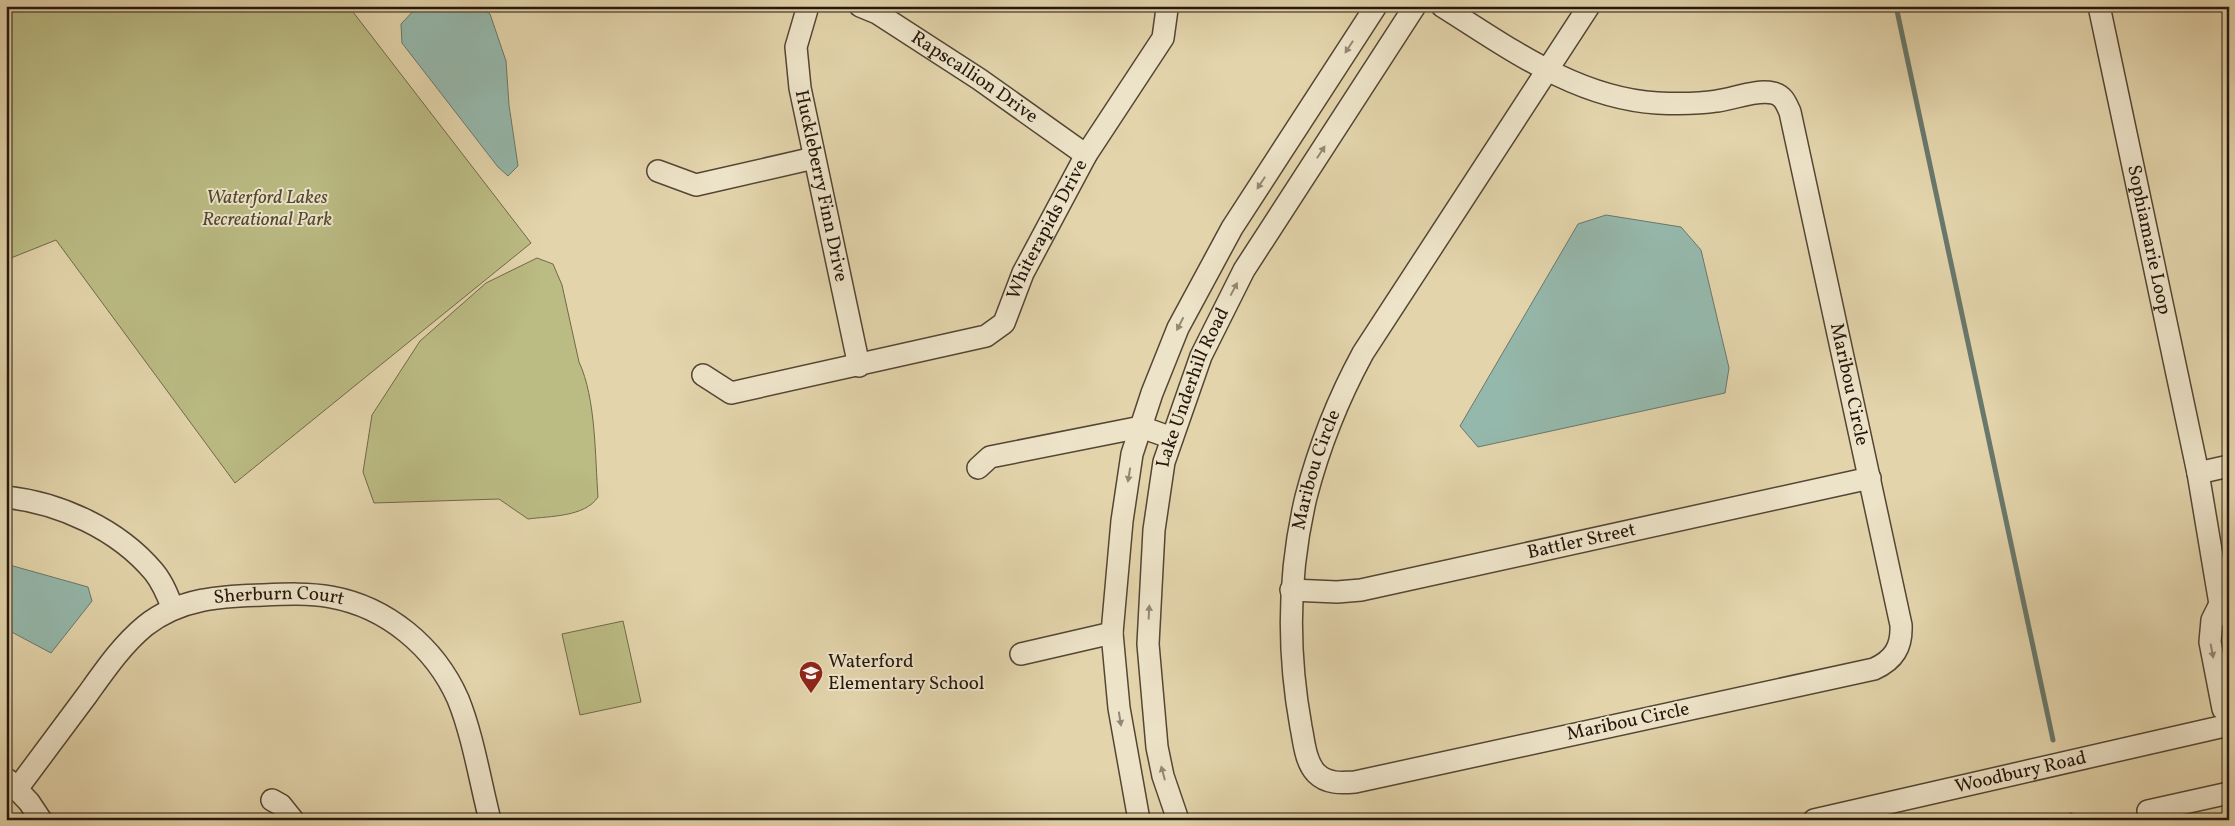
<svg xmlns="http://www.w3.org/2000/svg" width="2235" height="826" viewBox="0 0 2235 826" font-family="Vollkorn,serif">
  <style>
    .green { fill: #bbbb84; stroke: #706948 }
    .water { fill: #95b8ac; stroke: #68786c }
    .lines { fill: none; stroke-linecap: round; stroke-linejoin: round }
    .stream { stroke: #68786c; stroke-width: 5 }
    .minor-casing { stroke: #544634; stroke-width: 24 }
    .minor { stroke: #ede3c8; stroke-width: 21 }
    .oneway { fill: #938774 }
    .labels { text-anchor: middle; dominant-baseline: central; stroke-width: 4; stroke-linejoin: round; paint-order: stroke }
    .street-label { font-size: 19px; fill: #25170d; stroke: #ede3c8 }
    .park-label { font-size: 19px; font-style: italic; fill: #524831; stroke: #ede3c8 }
    .poi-label { font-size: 19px; fill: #25170d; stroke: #ede3c8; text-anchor: start }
  </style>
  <rect width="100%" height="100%" fill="#e3d4ab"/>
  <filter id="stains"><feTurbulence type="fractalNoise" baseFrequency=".004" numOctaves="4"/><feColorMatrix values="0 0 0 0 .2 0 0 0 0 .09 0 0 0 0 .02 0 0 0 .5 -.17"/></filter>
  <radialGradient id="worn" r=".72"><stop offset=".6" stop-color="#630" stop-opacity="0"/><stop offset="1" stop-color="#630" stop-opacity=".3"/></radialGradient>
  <!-- green -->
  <g class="green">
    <polygon points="6,6 362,6 353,12 531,243 235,483 56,240 6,260"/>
    <path d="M537 258 553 264 562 285 579 362C596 398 595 457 598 497 585 517 550 516 528 519L499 499 374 503 363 472 372 415 420 341 486 283Z"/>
    <polygon points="623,621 641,702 580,715 562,634"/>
  </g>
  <!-- water -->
  <g class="water">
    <polygon points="418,6 478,6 490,14 506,61 509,105 518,166 508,176 498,167 402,43 401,24"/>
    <polygon points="1606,215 1681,227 1701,250 1729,368 1725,393 1478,447 1460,426 1578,224"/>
    <polygon points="6,564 88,587 92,601 51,653 6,629"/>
  </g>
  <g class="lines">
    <!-- stream -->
    <g class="stream">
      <polyline points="1896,6 2053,740"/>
      <polyline points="2071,815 2072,820"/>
    </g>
    <defs>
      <g id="minor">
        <path id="s1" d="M808 6 796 47 800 88 859 366"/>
        <path id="s2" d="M860 6 877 13 979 79 1086 155"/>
        <path id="s3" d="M1442 6C1509 48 1576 98 1657 103 1677 104 1698 104 1717 101 1734 99 1756 89 1773 93 1783 95 1786 103 1790 112L1901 625C1902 647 1894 660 1874 669L1355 782C1341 783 1327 784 1316 773 1305 761 1304 741 1301 727 1287 650 1288 573 1306 497 1319 447 1338 399 1363 353L1589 6"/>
        <path id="s4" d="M2099 6 2198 473 2220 604 2229 617"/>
        <polyline points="658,171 696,185 814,158"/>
        <path id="s5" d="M703 375 731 393 986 336 1004 323 1023 273 1086 155 1163 38 1167 9 1164 6"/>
        <polyline points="978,468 990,457 1141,427 1172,438"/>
        <polyline points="2198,473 2229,466"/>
        <path d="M6 497C60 503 118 529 154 572 163 583 168 596 173 609"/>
        <path id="s6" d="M1291 590 1337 592 1361 590 1870 478"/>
        <polyline points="2220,604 2212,620 2210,642 2223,709 2229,713"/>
        <polyline points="1021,654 1112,633"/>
        <polyline points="8,780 29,802 41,820"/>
        <path id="s7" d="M17 789C41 757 64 726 87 695 105 670 122 645 145 626 180 598 222 596 263 595 286 594 309 593 331 597 387 607 435 647 458 699 473 736 480 781 490 820"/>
        <polyline points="272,800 281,805 293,820"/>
        <polyline points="1139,820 1119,708 1112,633 1122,521 1132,454 1152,393 1178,328 1232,228 1376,6"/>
        <path id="s8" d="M1178 820 1163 776 1157 747 1148 644 1154 530 1164 462 1201 356 1244 270 1415 6"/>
        <path id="s9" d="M1814 820 2229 725"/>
        <polyline points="2150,820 2148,811 2229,793"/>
      </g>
    </defs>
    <!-- minor casing -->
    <use href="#minor" class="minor-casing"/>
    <!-- minor -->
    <use href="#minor" class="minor"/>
  </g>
  <!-- one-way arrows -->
  <defs><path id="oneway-solid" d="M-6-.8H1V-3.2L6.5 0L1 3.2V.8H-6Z" transform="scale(1.25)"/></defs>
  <g class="oneway">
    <use href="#oneway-solid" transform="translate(1349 47) rotate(123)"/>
    <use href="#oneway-solid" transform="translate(1321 152) rotate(-57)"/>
    <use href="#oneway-solid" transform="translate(1261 183) rotate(123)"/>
    <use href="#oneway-solid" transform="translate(1234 289) rotate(-62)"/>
    <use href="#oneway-solid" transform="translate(1180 324) rotate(117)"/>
    <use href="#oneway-solid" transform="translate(1129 475) rotate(99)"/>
    <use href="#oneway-solid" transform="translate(1149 612) rotate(-87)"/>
    <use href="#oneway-solid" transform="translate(2212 651) rotate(79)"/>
    <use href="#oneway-solid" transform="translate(1120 719) rotate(81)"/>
    <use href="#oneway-solid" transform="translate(1163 773) rotate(-105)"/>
  </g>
  <!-- icons -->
  <defs>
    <symbol id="school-pin" viewBox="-11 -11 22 30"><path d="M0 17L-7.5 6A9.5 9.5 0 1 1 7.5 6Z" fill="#8f2418" stroke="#ede3c8"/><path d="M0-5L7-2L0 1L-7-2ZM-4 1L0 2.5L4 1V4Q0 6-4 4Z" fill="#fff"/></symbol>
  </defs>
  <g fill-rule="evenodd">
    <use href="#school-pin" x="797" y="659" width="28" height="38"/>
  </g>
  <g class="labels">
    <!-- street labels -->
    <g class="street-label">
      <text stroke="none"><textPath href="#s2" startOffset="135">Rapscallion Drive</textPath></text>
      <text stroke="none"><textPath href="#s1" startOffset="184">Huckleberry Finn Drive</textPath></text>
      <text stroke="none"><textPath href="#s5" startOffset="420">Whiterapids Drive</textPath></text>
      <text stroke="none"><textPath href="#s4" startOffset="239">Sophiamarie Loop</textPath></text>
      <text stroke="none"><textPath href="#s3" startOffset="661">Maribou Circle</textPath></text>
      <text stroke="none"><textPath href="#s8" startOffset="442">Lake Underhill Road</textPath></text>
      <text stroke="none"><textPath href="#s3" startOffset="1845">Maribou Circle</textPath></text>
      <text stroke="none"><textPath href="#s6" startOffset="296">Battler Street</textPath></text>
      <text stroke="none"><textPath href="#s7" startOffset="348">Sherburn Court</textPath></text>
      <text transform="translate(1628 722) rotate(-12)">Maribou Circle</text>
      <text stroke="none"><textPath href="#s9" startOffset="212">Woodbury Road</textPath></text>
    </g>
    <!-- park labels -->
    <g class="park-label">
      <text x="267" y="198">Waterford Lakes<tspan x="267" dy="22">Recreational Park</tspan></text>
    </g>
    <!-- poi labels -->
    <g class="poi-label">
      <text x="828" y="662">Waterford<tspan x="828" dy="22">Elementary School</tspan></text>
    </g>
  </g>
  <!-- margin -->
  <rect width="2235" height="826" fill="none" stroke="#e3d4ab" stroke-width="25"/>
  <rect x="8" y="8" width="2220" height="811" fill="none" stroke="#25170d" stroke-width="2.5"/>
  <rect x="12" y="12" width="2210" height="801" fill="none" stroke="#25170d"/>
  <rect width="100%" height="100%" filter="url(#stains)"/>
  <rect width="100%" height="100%" fill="url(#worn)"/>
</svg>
